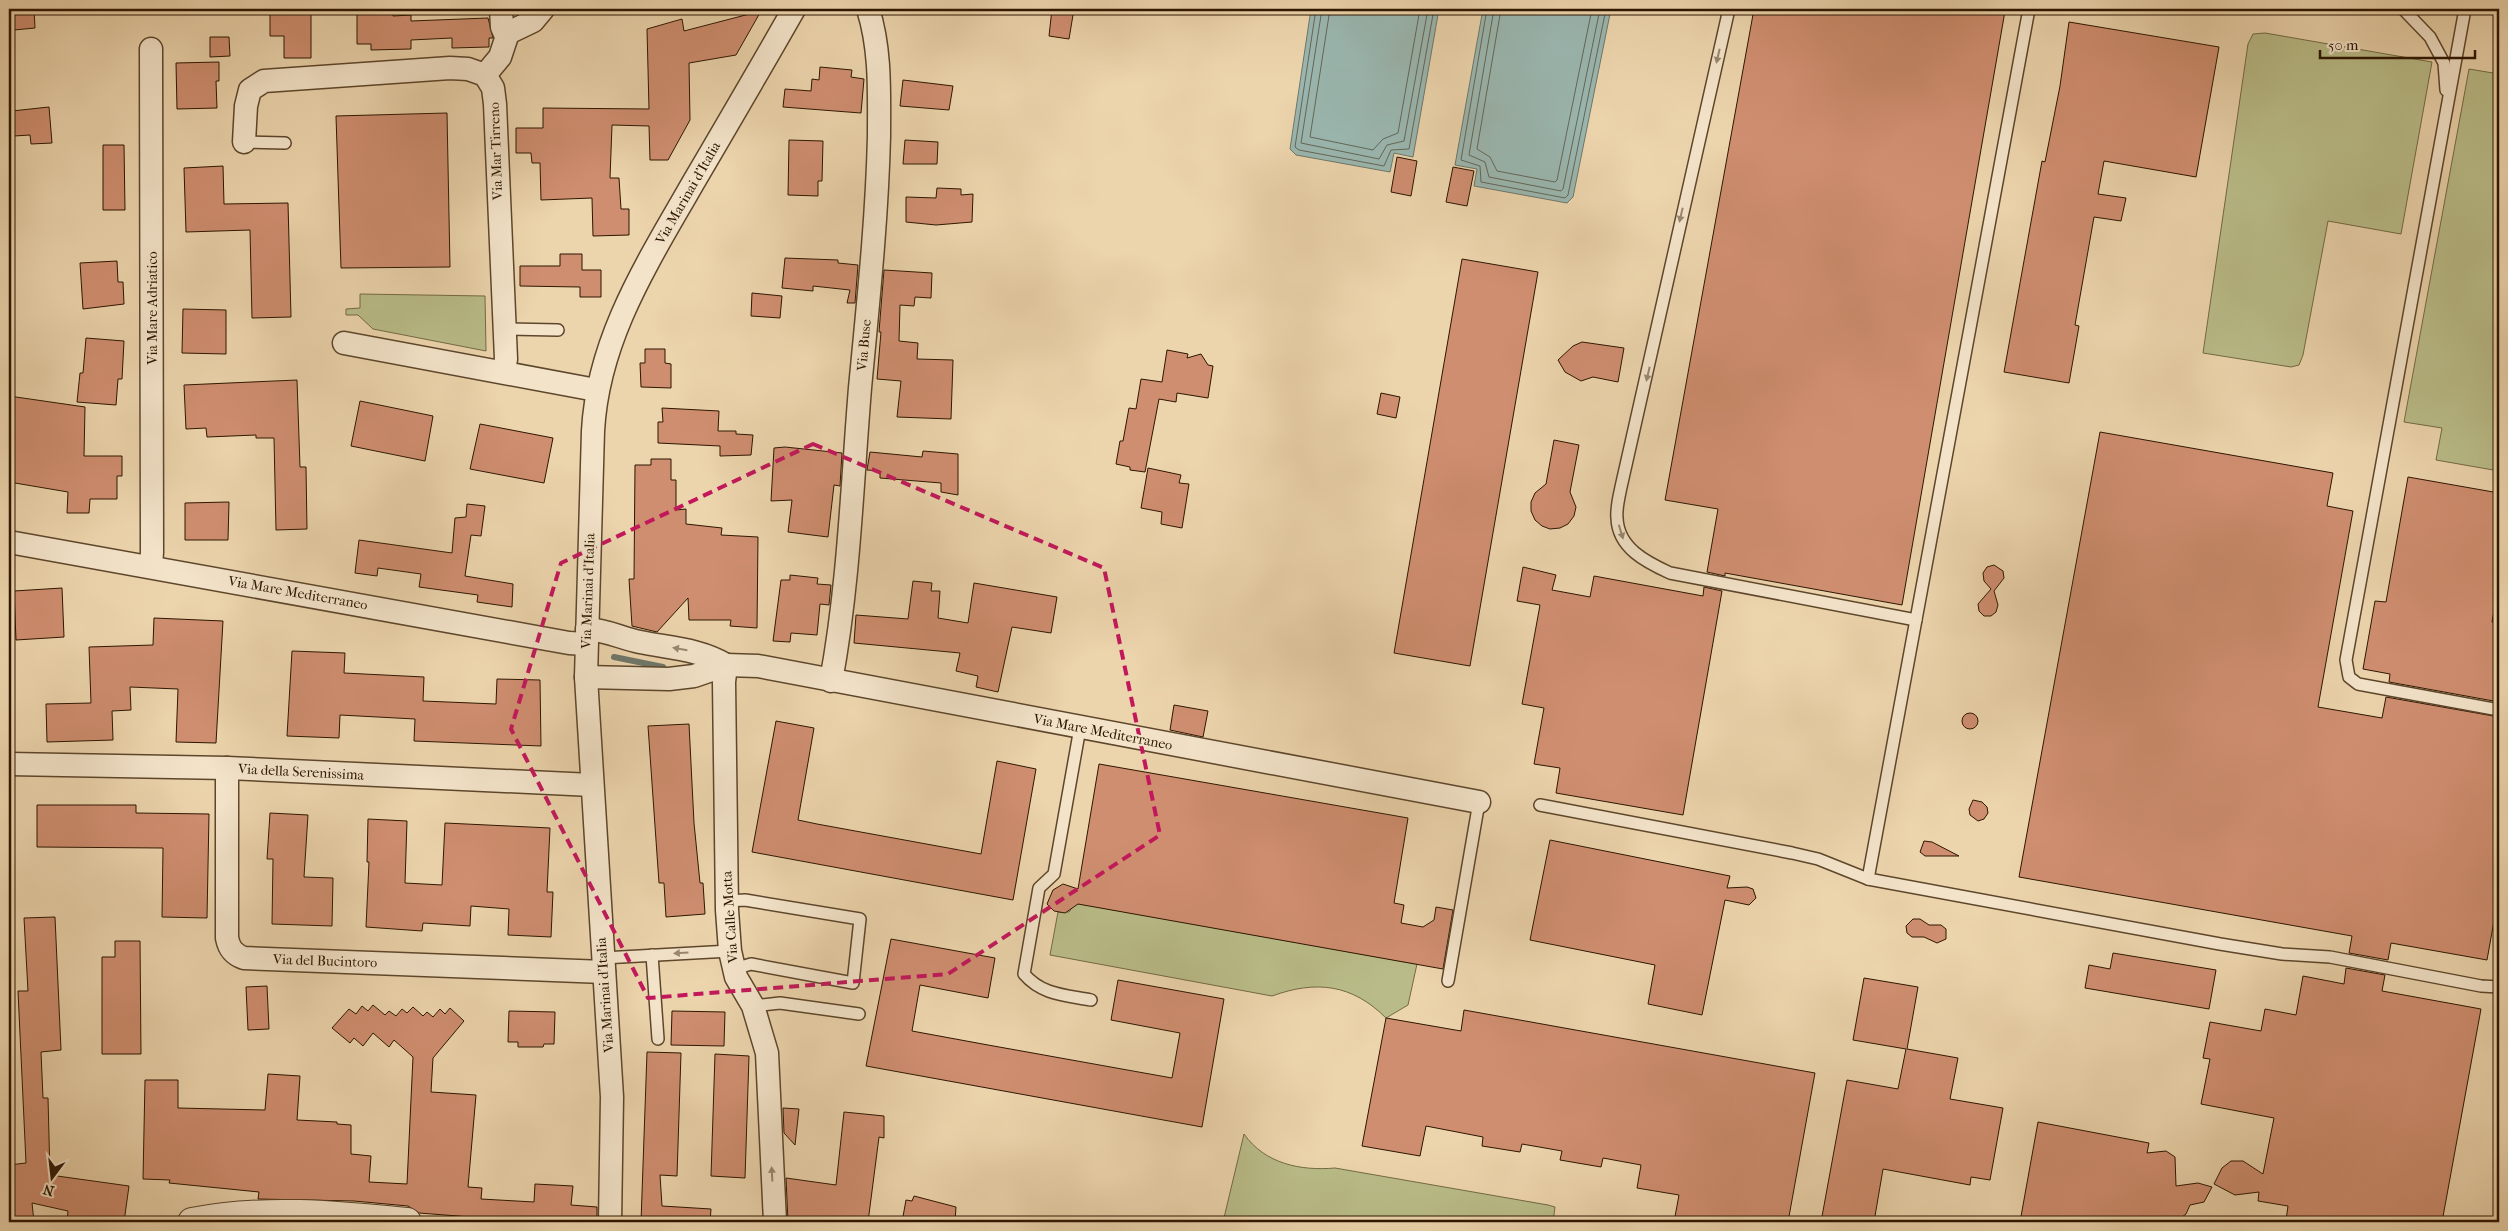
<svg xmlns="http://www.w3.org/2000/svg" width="2508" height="1231" viewBox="0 0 2508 1231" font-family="'IM FELL French Canon',serif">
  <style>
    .green { fill: #b9bc88; stroke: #736944 }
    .water { fill: #9ab7b0; stroke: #6e776a }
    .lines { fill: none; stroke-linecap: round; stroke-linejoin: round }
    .shore { stroke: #646658; stroke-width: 1 }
    .stream { stroke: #6e776a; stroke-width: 6 }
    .building { fill: #cf8e70; stroke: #2d1600 }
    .service-casing { stroke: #5d462b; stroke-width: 14 }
    .minor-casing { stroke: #5d462b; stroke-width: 25 }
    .tertiary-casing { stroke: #5d462b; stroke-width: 30 }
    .service { stroke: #f3e3c9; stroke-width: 11 }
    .minor { stroke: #f3e3c9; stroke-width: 22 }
    .tertiary { stroke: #f3e3c9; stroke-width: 28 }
    .oneway { fill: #9a876f }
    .marked { fill: none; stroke: #c2185b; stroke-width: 4; stroke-dasharray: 10 6; stroke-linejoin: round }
    .labels { text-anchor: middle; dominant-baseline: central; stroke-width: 4.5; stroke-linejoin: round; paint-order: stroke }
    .street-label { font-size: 14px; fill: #2d1600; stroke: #f3e3c9 }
  </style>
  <rect width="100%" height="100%" fill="#ecd4ac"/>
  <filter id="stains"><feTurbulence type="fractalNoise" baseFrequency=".004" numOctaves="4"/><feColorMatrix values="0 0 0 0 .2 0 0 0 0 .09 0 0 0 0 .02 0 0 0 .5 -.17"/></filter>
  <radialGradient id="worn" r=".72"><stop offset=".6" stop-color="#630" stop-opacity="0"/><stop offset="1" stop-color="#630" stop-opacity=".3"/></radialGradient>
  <!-- green -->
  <g class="green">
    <polygon points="2265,33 2432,62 2401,234 2328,221 2303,355 2299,365 2291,367 2203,353 2248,44 2253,34"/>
    <polygon points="2469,69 2499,74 2499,471 2436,460 2442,428 2404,422"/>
    <polygon points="360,294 485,296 486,351 373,329 358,315 346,315 346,309 360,308"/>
    <path d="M1075 903 1417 964 1408 1005 1386 1018C1352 984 1316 980 1272 996L1050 955 1058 912H1069Z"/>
    <path d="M1244 1134C1265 1164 1301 1171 1335 1168L1548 1205 1555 1207 1553 1222H1223Z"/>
  </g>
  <!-- water -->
  <g class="water">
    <polygon points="1311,9 1439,9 1413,157 1394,153 1390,172 1296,155 1290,149"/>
    <polygon points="1483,9 1611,9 1573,197 1567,203 1474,186 1477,169 1455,165"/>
  </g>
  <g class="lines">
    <!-- shore -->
    <g class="shore">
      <polyline points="1316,9 1295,147 1299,150 1384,166 1391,150 1409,149 1434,9"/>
      <polyline points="1322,9 1301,143 1379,159 1387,145 1404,141 1428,9"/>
      <polyline points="1330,9 1310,137 1373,150 1383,139 1398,133 1420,9"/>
      <polyline points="1487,9 1461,160 1480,166 1481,182 1565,198 1568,195 1606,9"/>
      <polyline points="1494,9 1469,155 1485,162 1489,177 1561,191 1563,189 1600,9"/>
      <polyline points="1501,9 1477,149 1490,157 1497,171 1555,182 1557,180 1592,9"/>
    </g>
    <!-- stream -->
    <polyline class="stream" points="614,657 663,667"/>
  </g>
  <!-- building -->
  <g class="building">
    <polygon points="9,9 34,9 35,28 14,30 14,28 11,28"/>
    <polygon points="357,9 393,9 393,16 411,15 411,21 488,18 493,38 489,38 489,47 452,48 452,38 411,40 411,49 371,50 371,44 357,44"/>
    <polygon points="1052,9 1074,9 1069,39 1049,36"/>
    <polygon points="1754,9 1991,9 2005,11 1902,605 1725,573 1725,576 1707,572 1718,509 1665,500"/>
    <polygon points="761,11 736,55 689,63 690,120 668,160 650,160 649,126 612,125 610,178 619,178 621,209 629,209 629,235 593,236 592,198 541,200 540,163 532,163 531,153 516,153 516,128 543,128 543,108 649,109 647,29 682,19 684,31"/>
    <polygon points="270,13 311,13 311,58 284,58 284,36 270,36"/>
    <polygon points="2069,22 2219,47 2196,177 2104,161 2098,194 2126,198 2121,221 2094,217 2075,325 2079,326 2069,383 2004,372 2042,161 2045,162 2060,86"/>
    <polygon points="210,37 229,37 230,56 210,57"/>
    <polygon points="219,62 219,81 216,81 217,108 177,109 176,63"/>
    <polygon points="820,67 852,70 851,77 864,79 861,113 783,107 785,89 811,91 812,79 819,80"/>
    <polygon points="903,80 953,86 949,110 900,106"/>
    <polygon points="49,107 52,143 31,144 30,135 14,136 12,111"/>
    <polygon points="447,113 450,267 341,268 336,116"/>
    <polygon points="789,140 823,141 822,181 818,181 818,196 788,195"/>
    <polygon points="905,140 938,142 937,164 903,164"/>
    <polygon points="103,145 124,145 125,210 103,210"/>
    <polygon points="1397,157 1417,161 1411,196 1391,192"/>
    <polygon points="223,166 224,204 288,203 291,317 252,318 250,230 186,232 184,168"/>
    <polygon points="1453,167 1474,171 1467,206 1446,202"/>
    <polygon points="937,188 961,189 961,195 973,194 972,222 936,225 906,222 906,197 936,198"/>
    <polygon points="560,254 582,254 582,270 601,270 601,297 580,297 580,287 520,286 520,266 560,266"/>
    <polygon points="785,258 838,260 838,263 858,265 855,303 847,303 850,290 813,286 813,291 782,288"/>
    <polygon points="1462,259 1538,272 1470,666 1394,653"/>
    <polygon points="117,261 118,282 123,282 124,304 83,309 80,263"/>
    <polygon points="884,270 932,273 931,298 915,297 914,306 900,305 899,341 918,343 917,359 953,360 951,419 897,417 901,381 877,379 881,332 879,332"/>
    <polygon points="752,293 782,296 780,318 751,316"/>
    <polygon points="183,309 226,310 226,354 182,353"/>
    <polygon points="86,338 124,341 122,379 118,379 116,405 77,402 80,373 83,373"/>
    <polygon points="1582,342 1624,348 1618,382 1593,377 1581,381 1565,372 1558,360 1573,346"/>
    <polygon points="645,349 665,349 665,363 671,364 671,388 641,387 640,363 645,363"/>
    <polygon points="1167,350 1188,354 1187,358 1201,354 1208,365 1213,366 1208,398 1177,393 1176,402 1159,399 1145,472 1130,470 1130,467 1116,464 1120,441 1123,441 1129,408 1136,409 1141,379 1162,382"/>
    <polygon points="297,380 300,467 306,467 307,529 276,530 274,438 256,438 256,435 207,437 206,428 186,429 184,385"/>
    <polygon points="1381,393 1400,397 1396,418 1377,414"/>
    <polygon points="9,396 85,407 84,456 122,456 122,476 117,476 117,499 90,499 89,513 67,513 68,492 9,482"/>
    <polygon points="360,401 433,416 425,461 351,446"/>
    <polygon points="662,408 719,411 718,431 736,431 736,434 753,435 751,455 720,456 720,446 658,443 658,422 663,422"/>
    <polygon points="480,424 553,438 544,483 470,469"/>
    <polygon points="2100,432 2333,473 2327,506 2353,511 2318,707 2382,718 2386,697 2499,717 2499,893 2487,960 2391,943 2388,960 2349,953 2352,936 2019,877"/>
    <polygon points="1554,440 1579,445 1570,492 1576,507 1574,516 1568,524 1560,528 1550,529 1542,526 1535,520 1531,511 1531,502 1535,493 1546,484"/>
    <polygon points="785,447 842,453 840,486 834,485 828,537 788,532 792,500 771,501 774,448"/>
    <polygon points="923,451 958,454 958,495 941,492 941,483 880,478 880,471 867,470 870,452 922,457"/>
    <polygon points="651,459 671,459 671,480 676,480 676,510 686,509 686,524 722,528 721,535 758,537 757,628 730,626 731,620 689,620 688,598 657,632 632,626 629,579 634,579 635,465 651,465"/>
    <polygon points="1148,468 1181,475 1179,483 1189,484 1182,528 1161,524 1162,512 1141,508"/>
    <polygon points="2408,477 2499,493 2499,584 2492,622 2499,623 2499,702 2389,682 2390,674 2363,669 2375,601 2386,602"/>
    <polygon points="229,502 228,540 185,540 185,503"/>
    <polygon points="467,504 485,506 481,536 471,535 465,576 513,584 512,607 477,602 478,595 419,587 421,574 378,568 377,576 355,573 359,540 452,553 455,518 466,517"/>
    <polygon points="1994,565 2003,571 2004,578 1994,591 1998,605 1996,612 1991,616 1984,616 1979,611 1978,604 1991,589 1984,581 1983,573 1987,567"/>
    <polygon points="1523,567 1556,575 1552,590 1590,597 1594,576 1703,596 1704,587 1722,591 1683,815 1556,793 1560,768 1534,764 1544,708 1522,704 1540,605 1517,601"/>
    <polygon points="790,575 818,578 817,584 831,585 829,605 820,604 817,635 791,633 790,642 773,641 781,580 790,580"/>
    <polygon points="913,581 932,583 931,591 940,591 938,618 968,623 974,583 1057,597 1051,633 1012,627 998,692 976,687 978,676 956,671 960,653 854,643 856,615 908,619"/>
    <polygon points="62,588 64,637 16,640 14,591"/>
    <polygon points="154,618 223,621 216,743 176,742 178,689 130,687 131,710 112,711 113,740 47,742 46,704 91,703 89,647 153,645"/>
    <polygon points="292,651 345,653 344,673 424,677 423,701 496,704 497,679 540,680 541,746 414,741 415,719 340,715 339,738 287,736"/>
    <polygon points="1174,705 1208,711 1203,737 1170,730"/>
    <circle cx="1970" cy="721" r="8"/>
    <polygon points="776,721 814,728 798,820 817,824 981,854 997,761 1036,769 1013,900 752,852"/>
    <polygon points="689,724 694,823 700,883 703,883 705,914 666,917 664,883 659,883 648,726"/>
    <polygon points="1099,764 1408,818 1394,903 1404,905 1401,923 1423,927 1434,920 1436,907 1453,910 1443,969 1078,904 1065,913 1054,911 1047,904 1053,890 1063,884 1078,889"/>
    <polygon points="1973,800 1982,802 1987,807 1988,813 1984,819 1978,821 1970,815 1969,809"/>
    <polygon points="37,805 136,805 136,813 209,814 207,918 162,917 163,848 37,847"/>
    <polygon points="270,813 308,815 304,877 333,878 332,926 272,924 273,859 267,859"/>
    <polygon points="368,819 407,821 405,883 442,885 445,823 550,828 547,892 553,892 551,937 508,935 509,909 471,906 470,926 423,923 422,931 366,927 369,862 367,862"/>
    <polygon points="1550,840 1730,876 1727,888 1747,887 1753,889 1756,898 1749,905 1725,900 1702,1015 1648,1004 1655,965 1530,940"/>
    <polygon points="1924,841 1932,842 1959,856 1925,856 1920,852"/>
    <polygon points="55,917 61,1050 41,1052 43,1098 48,1098 50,1175 129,1186 124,1222 67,1222 68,1211 32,1203 34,1222 14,1222 9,1201 9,1165 26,1163 18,991 28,991 24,918"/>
    <polygon points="1913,919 1920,919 1929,925 1941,925 1946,929 1946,939 1937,943 1924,937 1912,937 1907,933 1906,926"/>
    <polygon points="891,939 995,958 988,998 920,985 912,1031 988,1045 1172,1078 1180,1033 1111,1020 1118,980 1224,999 1202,1127 866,1066"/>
    <polygon points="115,941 140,941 141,1054 102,1054 102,957 115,957"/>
    <polygon points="2113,953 2216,970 2209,1009 2085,988 2089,965 2110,969"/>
    <polygon points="2346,968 2385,975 2382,991 2481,1009 2442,1222 2358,1222 2337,1218 2336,1222 2298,1222 2286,1220 2288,1206 2258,1201 2259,1192 2235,1195 2214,1184 2222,1168 2231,1161 2243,1161 2263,1174 2274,1118 2201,1104 2210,1059 2203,1058 2210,1022 2261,1031 2265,1009 2296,1015 2303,976 2344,984"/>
    <polygon points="1864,978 1918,987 1907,1049 1958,1058 1950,1099 2003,1108 1990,1180 1971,1177 1970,1185 1883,1169 1874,1222 1821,1222 1847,1080 1898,1089 1906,1049 1853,1040"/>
    <polygon points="267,986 269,1029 248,1030 246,987"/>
    <polygon points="373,1005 385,1015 389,1011 396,1016 402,1009 407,1013 413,1007 423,1016 427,1012 433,1017 440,1009 445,1014 450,1008 464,1021 433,1058 431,1092 476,1095 468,1187 482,1188 481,1199 534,1202 535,1184 573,1186 571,1205 597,1207 597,1222 535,1222 419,1213 408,1206 354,1201 258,1199 259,1192 169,1183 170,1180 143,1179 145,1080 178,1080 178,1108 265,1110 268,1074 300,1076 297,1120 337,1122 337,1124 351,1125 351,1154 371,1156 369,1182 407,1184 413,1057 394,1040 389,1047 373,1033 363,1046 354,1038 350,1043 332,1028 349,1009 356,1014 362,1006 368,1011"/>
    <polygon points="1464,1010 1815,1073 1788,1222 1674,1222 1679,1195 1637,1188 1641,1165 1603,1158 1601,1167 1560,1160 1562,1151 1522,1144 1520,1152 1482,1146 1483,1137 1426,1126 1420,1156 1362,1146 1386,1018 1461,1031"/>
    <polygon points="509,1011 555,1012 554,1044 544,1044 543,1047 518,1047 518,1042 508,1042"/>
    <polygon points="672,1011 725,1012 724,1046 671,1045"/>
    <polygon points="647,1052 681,1053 677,1176 660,1175 662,1206 711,1209 710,1222 641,1222"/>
    <polygon points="715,1054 749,1056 745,1178 711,1176"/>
    <polygon points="783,1108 799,1109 795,1145 784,1133"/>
    <polygon points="844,1112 884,1116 884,1138 879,1137 868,1222 788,1222 786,1178 836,1185"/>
    <polygon points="2038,1122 2149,1143 2147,1153 2166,1151 2175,1157 2176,1186 2198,1183 2212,1187 2204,1202 2190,1205 2186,1214 2181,1218 2163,1219 2164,1222 2020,1222"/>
    <polygon points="914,1196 956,1207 955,1222 902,1222 906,1200 912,1201"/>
  </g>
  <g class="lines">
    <defs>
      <g id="service">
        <path d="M1729 9 1621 487C1619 497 1616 508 1617 518 1618 548 1646 562 1670 573L1916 620"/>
        <polyline points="2403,9 2430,37 2444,63 2446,90"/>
        <polyline points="2465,9 2346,660 2349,677 2358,684 2499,710"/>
        <polyline points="244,142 285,143"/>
        <polyline points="504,329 558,330"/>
        <path d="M1080 728 1054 874 1039 888 1024 974C1042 995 1065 995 1091 1000"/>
        <polyline points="1540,805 1792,853 1818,859 1868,879 2220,944 2282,954 2330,957 2481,986 2499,987"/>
        <polyline points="1868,879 2029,9"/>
        <polyline points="727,901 745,900 860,919 853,983 751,964 734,969"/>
        <polyline points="652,955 658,1039"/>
        <polyline points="603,958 730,951"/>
        <polyline points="1448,981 1479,802"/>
        <polyline points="753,1006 780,1003 859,1014"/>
      </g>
      <g id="minor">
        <polyline points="501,9 502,27 506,36"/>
        <polyline points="485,75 500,57 508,33 533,21 543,9"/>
        <polyline points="244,142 246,106 250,90 264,81 450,68 468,69 485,75 493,88 495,104 506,359 504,371"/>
        <polyline points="344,343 596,390"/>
        <polyline points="9,542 569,643 586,644"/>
        <polyline points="151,566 152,552 151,49"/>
        <path d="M587 629C606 630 621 638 640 642 669 648 700 649 726 665"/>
        <polyline points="726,665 724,682 727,910 730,951 736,977 753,1006 767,1053 775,1222"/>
        <polyline points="586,677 669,679 694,676 726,665 758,666 1479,802"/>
        <path d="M831 681C849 584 852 486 860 388 868 304 877 220 879 136 879 93 881 50 868 9"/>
        <polyline points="9,764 227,768 592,785"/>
        <path d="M227 768V938C229 948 233 954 244 958L604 972"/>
        <path d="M610 1222 612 1097 586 677 593 431C598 338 648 262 693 183 727 125 761 67 794 9"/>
      </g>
      <path id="tertiary" d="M192 1222C264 1208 335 1215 407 1222"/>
    </defs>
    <!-- service casing -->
    <use href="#service" class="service-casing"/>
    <!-- minor casing -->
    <use href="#minor" class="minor-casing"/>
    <!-- tertiary casing -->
    <use href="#tertiary" class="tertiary-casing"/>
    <!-- service -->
    <use href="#service" class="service"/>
    <!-- minor -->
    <use href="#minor" class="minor"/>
    <!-- tertiary -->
    <use href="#tertiary" class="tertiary"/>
  </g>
  <!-- one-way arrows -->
  <defs><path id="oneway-solid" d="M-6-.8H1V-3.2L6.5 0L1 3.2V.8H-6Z" transform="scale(1.25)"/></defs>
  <g class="oneway">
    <use href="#oneway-solid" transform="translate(1718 56) rotate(103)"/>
    <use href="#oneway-solid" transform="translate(1681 215) rotate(103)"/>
    <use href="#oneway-solid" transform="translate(1648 374) rotate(103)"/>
    <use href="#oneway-solid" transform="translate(1621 532) rotate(73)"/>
    <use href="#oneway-solid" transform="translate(680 649) rotate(-170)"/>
    <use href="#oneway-solid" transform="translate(681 953) rotate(177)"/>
    <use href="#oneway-solid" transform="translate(772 1174) rotate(-93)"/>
  </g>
  <!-- marked area -->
  <path class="marked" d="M813 444 1104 568 1160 835 948 974 648 998 511 729 561 563Z"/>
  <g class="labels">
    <!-- street labels -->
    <g class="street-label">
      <text transform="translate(496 151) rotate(-92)">Via Mar Tirreno</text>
      <text transform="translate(688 193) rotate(-60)">Via Marinai d'Italia</text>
      <text transform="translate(152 308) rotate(-90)">Via Mare Adriatico</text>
      <text transform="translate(864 345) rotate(-85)">Via Buse</text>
      <text transform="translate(588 591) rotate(-88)">Via Marinai d'Italia</text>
      <text transform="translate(298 593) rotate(10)">Via Mare Mediterraneo</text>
      <text transform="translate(1103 732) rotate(11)">Via Mare Mediterraneo</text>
      <text transform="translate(301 772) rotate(3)">Via della Serenissima</text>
      <text transform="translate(730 917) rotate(-94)">Via Calle Motta</text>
      <text transform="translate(325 961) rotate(2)">Via del Bucintoro</text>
      <text transform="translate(605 995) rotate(-94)">Via Marinai d'Italia</text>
    </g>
  </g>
  <!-- margin -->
  <rect width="2508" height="1231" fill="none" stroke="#ecd4ac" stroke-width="30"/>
  <rect x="10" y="10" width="2488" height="1211" fill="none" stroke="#2d1600" stroke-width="2.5"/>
  <rect x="15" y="15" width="2478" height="1201" fill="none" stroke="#2d1600"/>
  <!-- north arrow -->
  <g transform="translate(52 1178) rotate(195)" stroke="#f3e3c9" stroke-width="4" paint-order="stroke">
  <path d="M0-4L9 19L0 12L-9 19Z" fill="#2d1600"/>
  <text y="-8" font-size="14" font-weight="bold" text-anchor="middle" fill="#2d1600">N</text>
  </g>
  <!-- scale -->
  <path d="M2320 50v8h155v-8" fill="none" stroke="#2d1600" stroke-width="2.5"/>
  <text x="2328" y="50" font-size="15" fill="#2d1600" stroke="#f3e3c9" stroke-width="4" paint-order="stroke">50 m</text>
  <rect width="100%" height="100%" filter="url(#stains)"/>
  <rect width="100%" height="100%" fill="url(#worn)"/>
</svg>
